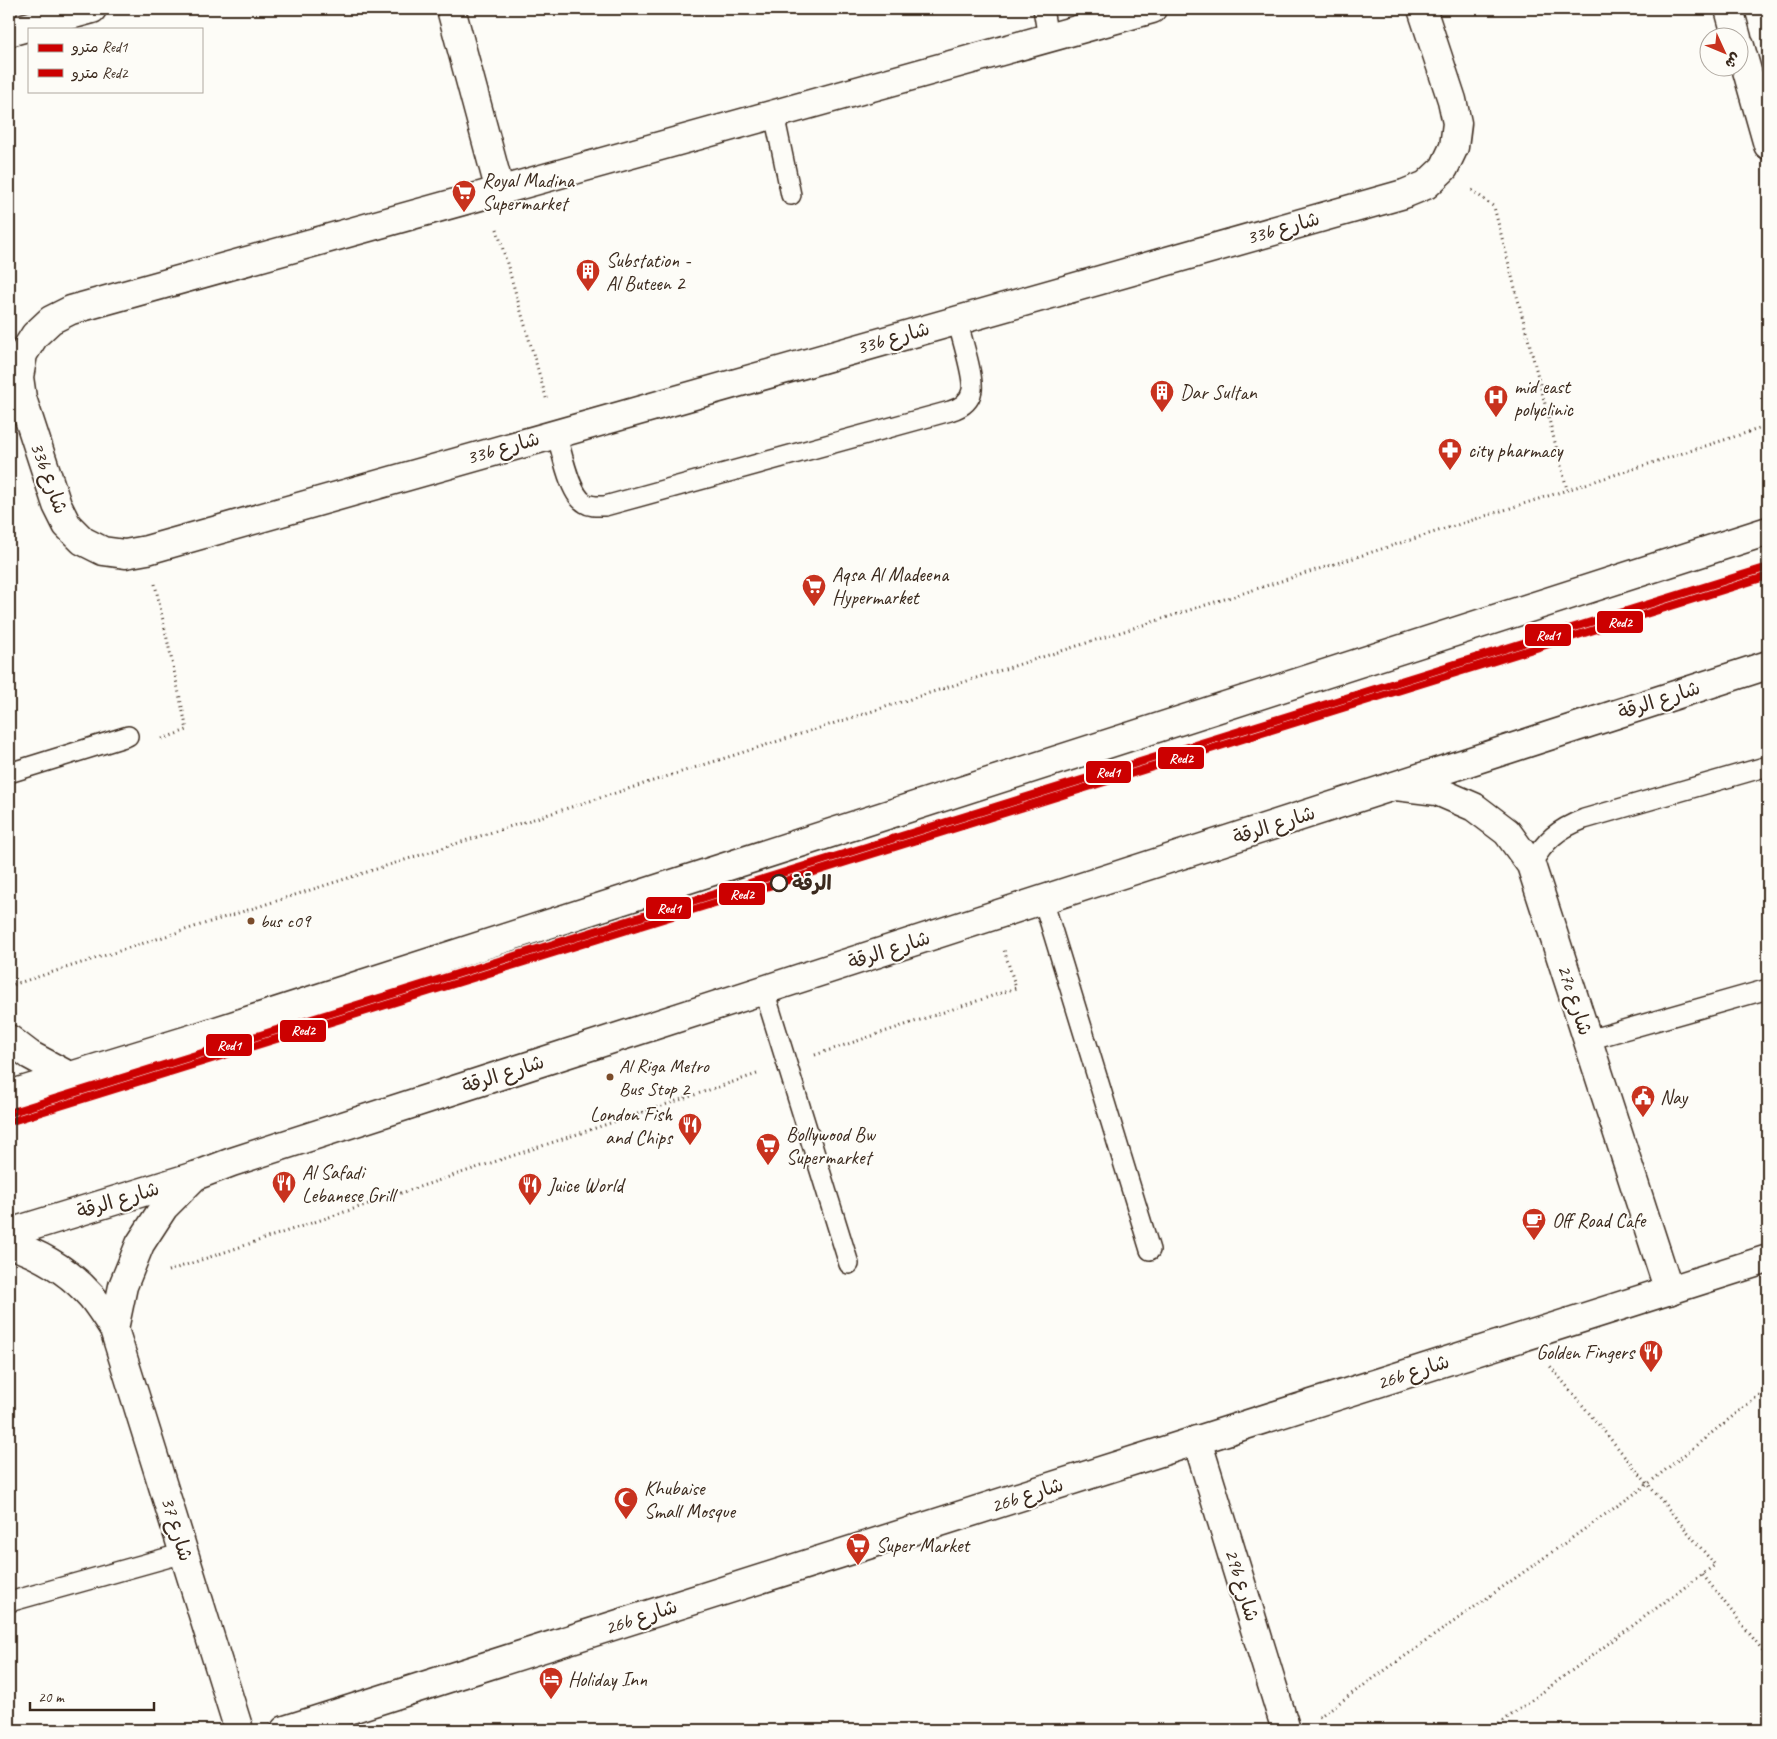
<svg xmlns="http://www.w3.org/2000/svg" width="1777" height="1739" viewBox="0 0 1777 1739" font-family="Caveat,'Playpen Sans Arabic',sans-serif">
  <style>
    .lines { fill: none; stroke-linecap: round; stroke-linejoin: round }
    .lane-casing { stroke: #3b2a1e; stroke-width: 22 }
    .street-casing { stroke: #3b2a1e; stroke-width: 31 }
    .secondary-casing { stroke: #3b2a1e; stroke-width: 31 }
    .path { stroke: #3b2a1e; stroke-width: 3; stroke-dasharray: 1 4; stroke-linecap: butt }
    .lane { stroke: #fdfcf7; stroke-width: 19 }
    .street { stroke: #fdfcf7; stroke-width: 28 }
    .secondary { stroke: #fdfcf7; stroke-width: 28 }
    .metro-1-casing { stroke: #fdfcf7; stroke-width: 11 }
    .metro-2-casing { stroke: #fdfcf7; stroke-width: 11 }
    .metro-1 { stroke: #c00; stroke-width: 8 }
    .metro-2 { stroke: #c00; stroke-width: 8 }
    .stop-dot { fill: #fdfcf7; stroke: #3b2a1e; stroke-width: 2.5 }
    .bus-dot { fill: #7a4b2a; stroke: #fdfcf7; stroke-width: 2 }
    .labels { text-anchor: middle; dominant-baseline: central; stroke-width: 4; stroke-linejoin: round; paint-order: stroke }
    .bus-label { font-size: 19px; fill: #3b2a1e; stroke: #fdfcf7; text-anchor: start }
    .poi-label { font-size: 20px; fill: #3b2a1e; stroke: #fdfcf7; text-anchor: start }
    .street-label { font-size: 20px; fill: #3b2a1e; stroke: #fdfcf7 }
    .stop-label { font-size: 20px; font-weight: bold; fill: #3b2a1e; stroke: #fdfcf7; text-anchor: start }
    .line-badge { stroke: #fdfcf7; stroke-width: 2 }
    .badge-label { font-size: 14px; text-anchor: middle; font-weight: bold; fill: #fff }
  </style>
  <rect width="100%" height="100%" fill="#fdfcf7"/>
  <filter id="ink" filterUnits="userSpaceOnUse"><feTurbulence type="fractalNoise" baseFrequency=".02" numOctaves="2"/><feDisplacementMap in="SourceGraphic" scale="10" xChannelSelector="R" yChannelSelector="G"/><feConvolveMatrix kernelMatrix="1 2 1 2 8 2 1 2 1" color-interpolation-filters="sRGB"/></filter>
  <g filter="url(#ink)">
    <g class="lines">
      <defs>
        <g id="lane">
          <polyline points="1043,9 1048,38"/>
          <polyline points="774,114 791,195"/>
          <path d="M556 433C562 451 569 494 585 503 591 507 598 506 605 506L950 411C960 408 970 402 972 390 974 376 961 336 957 320"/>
          <polyline points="9,773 128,736"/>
          <path d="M1531 865C1545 840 1558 829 1584 819L1768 766"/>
          <polyline points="1043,900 1150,1250"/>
          <polyline points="764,990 849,1264"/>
          <polyline points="1588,1040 1768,989"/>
          <polyline points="9,1602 184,1553"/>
        </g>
        <g id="street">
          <polyline points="451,9 500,191"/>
          <polyline points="1152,9 71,310 51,320 35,335 23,354 19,377 22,398 57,505 67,525 83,541 103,551 125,554 147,550 1404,194 1426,185 1444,168 1454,147 1457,123 1452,100 1422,9"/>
          <polyline points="1729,9 1737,38"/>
          <polyline points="9,32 92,9"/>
          <polyline points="1740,46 1768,145"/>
          <polyline points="1396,786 1437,791 1474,807 1507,832 1531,865 1669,1291"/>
          <polyline points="9,1039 30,1055 69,1076"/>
          <path d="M9 1244C40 1254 70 1272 92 1297 100 1307 107 1318 114 1329L239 1730"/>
          <polyline points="114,1329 123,1286 140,1244 164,1207 195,1176"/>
          <polyline points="1197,1440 1286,1730"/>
          <polyline points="285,1730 1768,1259"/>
        </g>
        <g id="secondary">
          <polyline points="9,1095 198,1037 1768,531"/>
          <polyline points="9,1233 195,1176 232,1162 1768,665"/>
        </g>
      </defs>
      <!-- lane casing -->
      <use href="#lane" class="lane-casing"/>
      <!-- street casing -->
      <use href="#street" class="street-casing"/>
      <!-- secondary casing -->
      <use href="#secondary" class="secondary-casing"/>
      <!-- path -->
      <g class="path">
        <polyline points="1472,190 1494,207 1567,489"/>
        <polyline points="497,229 547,401"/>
        <polyline points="155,584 187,730 159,740"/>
        <polyline points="9,986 1768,426"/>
        <polyline points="815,1055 1016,988 1004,950"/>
        <polyline points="168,1271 757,1074"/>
        <polyline points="1703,1575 1768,1657"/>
        <polyline points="1319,1717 1644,1487 1768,1388"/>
        <polyline points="1491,1730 1715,1565 1550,1366"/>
      </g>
      <!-- lane -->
      <use href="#lane" class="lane"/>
      <!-- street -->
      <use href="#street" class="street"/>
      <!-- secondary -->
      <use href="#secondary" class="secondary"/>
      <defs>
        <polyline id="metro-1" points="9,1113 1768,567"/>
        <polyline id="metro-2" points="12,1121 1768,576"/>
      </defs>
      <!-- metro-1 casing -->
      <use href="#metro-1" class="metro-1-casing"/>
      <!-- metro-2 casing -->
      <use href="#metro-2" class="metro-2-casing"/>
      <!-- metro-1 -->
      <use href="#metro-1" class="metro-1"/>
      <!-- metro-2 -->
      <use href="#metro-2" class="metro-2"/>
    </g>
  </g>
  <!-- icons -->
  <defs>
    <symbol id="supermarket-pin" viewBox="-11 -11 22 30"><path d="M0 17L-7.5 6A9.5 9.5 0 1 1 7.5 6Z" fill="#c8321e" stroke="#fdfcf7"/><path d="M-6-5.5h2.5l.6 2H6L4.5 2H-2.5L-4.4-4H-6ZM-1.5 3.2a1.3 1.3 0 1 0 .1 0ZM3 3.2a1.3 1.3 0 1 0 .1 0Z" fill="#fff"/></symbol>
    <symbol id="building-pin" viewBox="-11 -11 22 30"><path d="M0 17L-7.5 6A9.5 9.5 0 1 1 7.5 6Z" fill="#c8321e" stroke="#fdfcf7"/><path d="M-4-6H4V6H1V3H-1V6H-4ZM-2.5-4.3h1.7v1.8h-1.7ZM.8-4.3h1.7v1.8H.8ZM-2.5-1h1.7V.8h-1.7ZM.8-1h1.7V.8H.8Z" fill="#fff"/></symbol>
    <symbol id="hospital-pin" viewBox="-11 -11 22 30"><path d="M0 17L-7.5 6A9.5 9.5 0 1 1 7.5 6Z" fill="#c8321e" stroke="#fdfcf7"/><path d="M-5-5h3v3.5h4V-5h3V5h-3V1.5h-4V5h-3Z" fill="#fff"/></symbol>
    <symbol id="pharmacy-pin" viewBox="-11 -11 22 30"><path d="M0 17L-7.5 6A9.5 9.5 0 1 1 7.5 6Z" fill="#c8321e" stroke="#fdfcf7"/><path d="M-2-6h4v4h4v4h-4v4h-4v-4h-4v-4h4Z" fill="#fff"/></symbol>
    <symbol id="civic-pin" viewBox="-11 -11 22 30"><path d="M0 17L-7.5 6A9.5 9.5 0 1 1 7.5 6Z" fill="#c8321e" stroke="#fdfcf7"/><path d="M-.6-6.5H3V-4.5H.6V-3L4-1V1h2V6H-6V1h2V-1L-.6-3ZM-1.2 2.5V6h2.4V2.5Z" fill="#fff"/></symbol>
    <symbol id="restaurant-pin" viewBox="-11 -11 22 30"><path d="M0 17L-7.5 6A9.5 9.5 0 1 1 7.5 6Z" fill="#c8321e" stroke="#fdfcf7"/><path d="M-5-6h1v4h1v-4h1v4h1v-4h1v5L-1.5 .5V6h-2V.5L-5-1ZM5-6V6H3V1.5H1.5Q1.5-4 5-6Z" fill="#fff"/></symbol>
    <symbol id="cafe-pin" viewBox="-11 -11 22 30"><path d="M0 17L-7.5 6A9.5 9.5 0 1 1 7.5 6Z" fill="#c8321e" stroke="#fdfcf7"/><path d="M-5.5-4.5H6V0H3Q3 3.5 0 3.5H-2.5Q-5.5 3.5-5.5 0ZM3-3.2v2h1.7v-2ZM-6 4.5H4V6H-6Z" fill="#fff"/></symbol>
    <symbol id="mosque-pin" viewBox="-11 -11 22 30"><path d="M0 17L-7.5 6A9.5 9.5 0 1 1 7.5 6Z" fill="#c8321e" stroke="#fdfcf7"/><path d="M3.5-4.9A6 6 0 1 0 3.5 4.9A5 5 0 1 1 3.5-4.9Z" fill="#fff"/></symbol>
    <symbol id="hotel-pin" viewBox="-11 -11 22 30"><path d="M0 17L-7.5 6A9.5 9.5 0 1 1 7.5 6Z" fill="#c8321e" stroke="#fdfcf7"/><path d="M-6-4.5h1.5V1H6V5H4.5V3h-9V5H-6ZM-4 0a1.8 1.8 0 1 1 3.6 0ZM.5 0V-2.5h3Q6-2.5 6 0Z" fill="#fff"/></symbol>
  </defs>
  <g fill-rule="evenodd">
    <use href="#supermarket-pin" x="450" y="178" width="28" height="38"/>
    <use href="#building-pin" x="574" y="257" width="28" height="38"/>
    <use href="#building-pin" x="1148" y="378" width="28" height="38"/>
    <use href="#hospital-pin" x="1482" y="383" width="28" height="38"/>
    <use href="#pharmacy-pin" x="1436" y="436" width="28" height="38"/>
    <use href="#supermarket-pin" x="800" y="572" width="28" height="38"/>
    <use href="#civic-pin" x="1629" y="1083" width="28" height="38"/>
    <use href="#restaurant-pin" x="676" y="1111" width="28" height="38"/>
    <use href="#supermarket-pin" x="754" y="1131" width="28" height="38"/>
    <use href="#restaurant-pin" x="270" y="1169" width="28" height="38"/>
    <use href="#restaurant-pin" x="516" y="1171" width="28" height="38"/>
    <use href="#cafe-pin" x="1520" y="1206" width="28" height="38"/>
    <use href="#restaurant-pin" x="1637" y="1338" width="28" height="38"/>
    <use href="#mosque-pin" x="612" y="1485" width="28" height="38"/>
    <use href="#supermarket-pin" x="844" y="1531" width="28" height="38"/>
    <use href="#hotel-pin" x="537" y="1665" width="28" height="38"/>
  </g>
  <!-- markers -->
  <circle class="stop-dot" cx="779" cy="883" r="8"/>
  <g class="bus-dot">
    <circle cx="251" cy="921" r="4.5"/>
    <circle cx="610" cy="1077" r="4.5"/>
  </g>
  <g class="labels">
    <!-- bus labels -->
    <g class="bus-label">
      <text x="260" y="921">bus c09</text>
      <text x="619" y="1066">Al Riga Metro<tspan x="619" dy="23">Bus Stop 2</tspan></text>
    </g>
    <!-- poi labels -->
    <g class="poi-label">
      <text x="482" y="180">Royal Madina<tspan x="482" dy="23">Supermarket</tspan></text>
      <text x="606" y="260">Substation -<tspan x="606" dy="23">Al Buteen 2</tspan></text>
      <text x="1514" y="386">mid east<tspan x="1514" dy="23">polyclinic</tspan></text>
      <text x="1180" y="392">Dar Sultan</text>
      <text x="1468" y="450">city pharmacy</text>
      <text x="832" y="574">Aqsa Al Madeena<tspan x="832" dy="23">Hypermarket</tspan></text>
      <text x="1660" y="1097">Nay</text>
      <text x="672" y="1114" text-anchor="end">London Fish<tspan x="672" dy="23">and Chips</tspan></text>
      <text x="786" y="1134">Bollywood Bw<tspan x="786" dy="23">Supermarket</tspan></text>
      <text x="302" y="1172">Al Safadi<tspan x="302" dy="23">Lebanese Grill</tspan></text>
      <text x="548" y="1185">Juice World</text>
      <text x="1552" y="1220">Off Road Cafe</text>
      <text x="1634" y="1352" text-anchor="end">Golden Fingers</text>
      <text x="644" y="1488">Khubaise<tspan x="644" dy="23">Small Mosque</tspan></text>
      <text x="876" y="1545">Super Market</text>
      <text x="568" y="1679">Holiday Inn</text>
    </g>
    <!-- street labels -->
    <g class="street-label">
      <text transform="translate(1283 228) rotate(-16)">33b شارع</text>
      <text transform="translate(893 338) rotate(-16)">33b شارع</text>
      <text transform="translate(503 448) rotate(-16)">33b شارع</text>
      <text transform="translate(49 478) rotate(70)">33b شارع</text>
      <text transform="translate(1659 700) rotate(-18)">شارع الرقة</text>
      <text transform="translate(1274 825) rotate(-18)">شارع الرقة</text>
      <text transform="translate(889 950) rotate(-18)">شارع الرقة</text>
      <text transform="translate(1575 1000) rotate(72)">27c شارع</text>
      <text transform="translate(503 1074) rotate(-18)">شارع الرقة</text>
      <text transform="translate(118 1200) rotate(-17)">شارع الرقة</text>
      <text transform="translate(1413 1372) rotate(-18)">26b شارع</text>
      <text transform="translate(1027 1495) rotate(-18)">26b شارع</text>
      <text transform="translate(177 1529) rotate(73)">شارع 37</text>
      <text transform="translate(1242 1585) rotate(73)">29b شارع</text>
      <text transform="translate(641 1617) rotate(-18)">26b شارع</text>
    </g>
    <!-- stop labels -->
    <g class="stop-label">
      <text x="792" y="883">الرقة</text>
    </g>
  </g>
  <g class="line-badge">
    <rect x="1596" y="610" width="48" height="24" rx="5" fill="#c00"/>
    <rect x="1524" y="623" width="48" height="24" rx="5" fill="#c00"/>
    <rect x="1157" y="746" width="48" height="24" rx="5" fill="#c00"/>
    <rect x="1085" y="760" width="47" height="24" rx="5" fill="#c00"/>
    <rect x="718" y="882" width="48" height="24" rx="5" fill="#c00"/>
    <rect x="645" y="896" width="47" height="24" rx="5" fill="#c00"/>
    <rect x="279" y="1019" width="48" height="24" rx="5" fill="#c00"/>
    <rect x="205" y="1033" width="48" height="24" rx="5" fill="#c00"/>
  </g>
  <g class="badge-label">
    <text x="1620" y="627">Red2</text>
    <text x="1548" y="640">Red1</text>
    <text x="1181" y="763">Red2</text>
    <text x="1108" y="777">Red1</text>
    <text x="742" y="899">Red2</text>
    <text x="669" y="913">Red1</text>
    <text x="303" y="1035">Red2</text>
    <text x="229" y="1050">Red1</text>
  </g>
  <!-- margin -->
  <rect width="1777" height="1739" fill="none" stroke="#fdfcf7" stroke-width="30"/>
  <rect x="15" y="15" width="1747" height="1709" fill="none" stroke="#3b2a1e" stroke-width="2" filter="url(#ink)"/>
  <!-- legend -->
  <rect x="28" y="28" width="175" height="65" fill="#fdfcf7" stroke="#afa8a0"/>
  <rect x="38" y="44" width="25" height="8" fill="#cc0000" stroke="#afa8a0"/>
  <text x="72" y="52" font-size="15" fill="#3b2a1e">مترو Red1</text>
  <rect x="38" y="69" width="25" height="8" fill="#cc0000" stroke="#afa8a0"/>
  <text x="72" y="78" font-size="15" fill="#3b2a1e">مترو Red2</text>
  <!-- north arrow -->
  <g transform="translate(1724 52) rotate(134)"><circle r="24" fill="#fdfcf7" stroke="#afa8a0"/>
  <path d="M0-4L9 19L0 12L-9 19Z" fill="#c8321e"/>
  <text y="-8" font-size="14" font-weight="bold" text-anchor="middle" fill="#3b2a1e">ش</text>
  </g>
  <!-- scale -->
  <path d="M30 1702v8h124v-8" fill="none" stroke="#3b2a1e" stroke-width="2.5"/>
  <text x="38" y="1702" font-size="15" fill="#3b2a1e" stroke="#fdfcf7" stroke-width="4" paint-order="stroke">20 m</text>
</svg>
